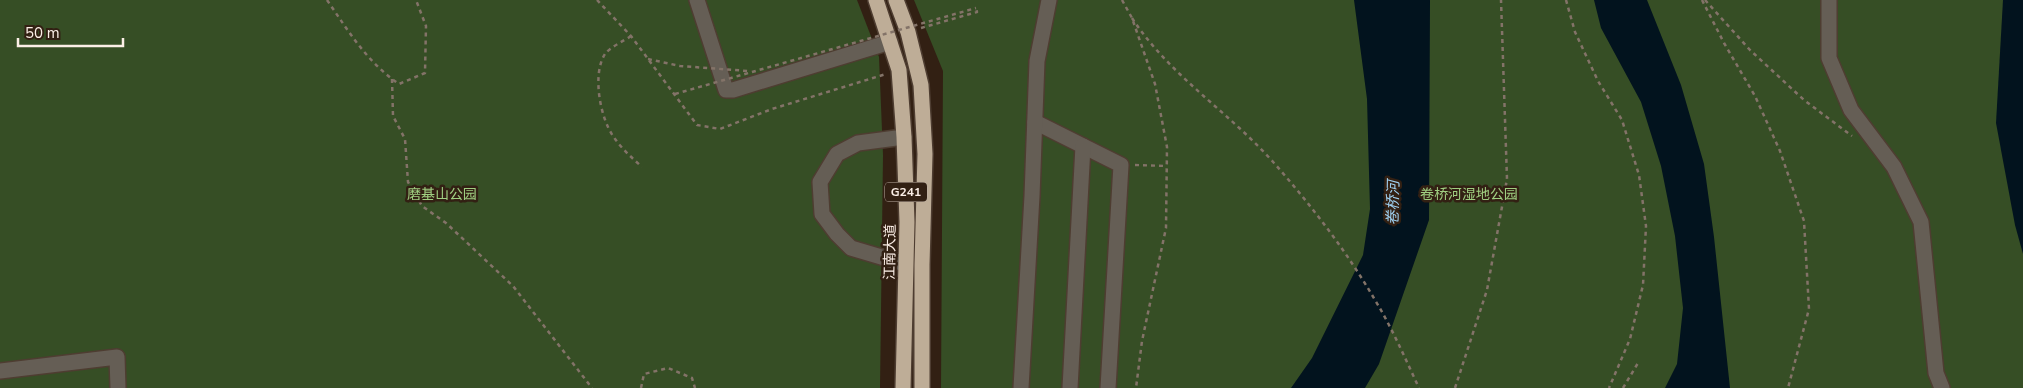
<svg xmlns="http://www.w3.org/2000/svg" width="2023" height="388" viewBox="0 0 2023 388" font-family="'Nunito Sans','Noto Sans SC',sans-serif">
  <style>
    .green { fill: #364e25 }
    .water { fill: #02131e }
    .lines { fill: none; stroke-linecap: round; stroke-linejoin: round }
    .minor-casing { stroke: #4e3d31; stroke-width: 18 }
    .highway-casing { stroke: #4e3d31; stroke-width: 18 }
    .path { stroke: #837368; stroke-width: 2.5; stroke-dasharray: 4 4; stroke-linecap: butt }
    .minor { stroke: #655e55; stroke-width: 15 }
    .highway { stroke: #bead97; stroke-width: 15 }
    .path-bridge { stroke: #837368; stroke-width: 2.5; stroke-dasharray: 4 4; stroke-linecap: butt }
    .labels { text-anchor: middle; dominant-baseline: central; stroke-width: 5; stroke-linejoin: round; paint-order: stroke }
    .shield { fill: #322013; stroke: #bfb1a7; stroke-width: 1 }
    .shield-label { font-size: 12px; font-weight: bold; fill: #fcefe7 }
    .park-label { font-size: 14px; fill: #9fcf81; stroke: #322013 }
    .street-label { font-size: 14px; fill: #fcefe7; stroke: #322013 }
    .water-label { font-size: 15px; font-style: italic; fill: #9fd1f2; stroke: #322013 }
  </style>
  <rect width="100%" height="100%" fill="#322013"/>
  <!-- green -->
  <g class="green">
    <polygon points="0,0 857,0 879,57 883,155 880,388 0,388"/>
    <polygon points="914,0 2023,0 2023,388 941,388 943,71"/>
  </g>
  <!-- water -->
  <g class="water">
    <polygon points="1354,0 1430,0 1429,220 1379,364 1365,388 1291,388 1312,358 1363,255 1370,209 1367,99"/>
    <polygon points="1594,0 1647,0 1681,85 1704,164 1714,237 1730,388 1665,388 1677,364 1683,308 1675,236 1661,166 1641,102 1601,28"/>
    <polygon points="2003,0 2023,0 2023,254 2015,225 1996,123"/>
  </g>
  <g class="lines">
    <defs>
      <g id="minor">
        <polyline points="697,0 726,90 733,90 890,42"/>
        <polyline points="1829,0 1829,58 1851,110 1894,167 1921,222 1936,373 1942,388"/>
        <polyline points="1035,122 1121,165 1108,388"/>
        <polyline points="904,137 858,143 837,154 820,182 822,214 837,234 851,248 905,264"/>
        <polyline points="0,371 117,357 118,388"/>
        <polyline points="1021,388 1032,196 1037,61 1049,0"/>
        <polyline points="1070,388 1083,146"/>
      </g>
      <g id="highway">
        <polyline points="876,0 899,70 904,137 907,222 903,388"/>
        <polyline points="896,0 908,32 921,85 925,154 922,265 922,388"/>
      </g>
    </defs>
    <!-- minor casing -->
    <use href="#minor" class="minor-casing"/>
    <!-- highway casing -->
    <use href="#highway" class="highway-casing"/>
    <!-- path -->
    <g class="path">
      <path d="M327 0C349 32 367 62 399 84L425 73 426 26 416 0"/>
      <polyline points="597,0 631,36 697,125 720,129 772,109 886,74"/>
      <polyline points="1122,0 1132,18 1155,84 1167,147 1166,228 1142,341 1136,388"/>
      <polyline points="1566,0 1575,32 1598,81 1622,120 1639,175 1646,226 1643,285 1630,339 1609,388"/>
      <polyline points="1702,0 1724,43 1755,96 1780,151 1804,221 1809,309 1788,388"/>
      <polyline points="1705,0 1750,50 1804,100 1852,136"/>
      <path d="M1132 18C1170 76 1229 112 1274 163 1311 205 1347 252 1375 300 1392 328 1405 358 1419 388"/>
      <polyline points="921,28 977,12 976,8"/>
      <path d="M631 36C624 41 610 47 605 54 592 74 600 117 613 136 621 148 631 157 642 167"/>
      <polyline points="392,79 393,116 405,139 408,182 422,206 446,223 513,286 592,388"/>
      <polyline points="1135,165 1167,166"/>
      <polyline points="641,388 644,374 668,368 692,378 695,388"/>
      <polyline points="1455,388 1487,290 1507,179 1501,0"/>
      <polyline points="1623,388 1638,363"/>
    </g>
    <!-- minor -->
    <use href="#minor" class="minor"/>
    <!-- highway -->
    <use href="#highway" class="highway"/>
    <!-- path-bridge -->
    <g class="path-bridge">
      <polyline points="648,59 680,66 748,71"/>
      <polyline points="675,94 976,8"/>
    </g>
  </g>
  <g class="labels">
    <!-- shield labels -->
    <rect class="shield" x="885" y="182.5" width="42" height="19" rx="4"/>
    <g class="shield-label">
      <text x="906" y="192">G241</text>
    </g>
    <!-- park labels -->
    <g class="park-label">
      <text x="442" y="194">磨基山公园</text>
      <text x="1469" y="194">卷桥河湿地公园</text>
    </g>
    <!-- street labels -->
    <g class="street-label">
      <text transform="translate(890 252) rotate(-89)">江南大道</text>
    </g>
    <!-- water labels -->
    <g class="water-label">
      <text transform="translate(1393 203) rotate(-89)">卷桥河</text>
    </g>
  </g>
  <!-- scale -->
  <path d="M18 38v8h105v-8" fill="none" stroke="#fcefe7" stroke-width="2.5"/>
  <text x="25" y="38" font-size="15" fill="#fcefe7" stroke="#322013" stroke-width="4" paint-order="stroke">50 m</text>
</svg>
